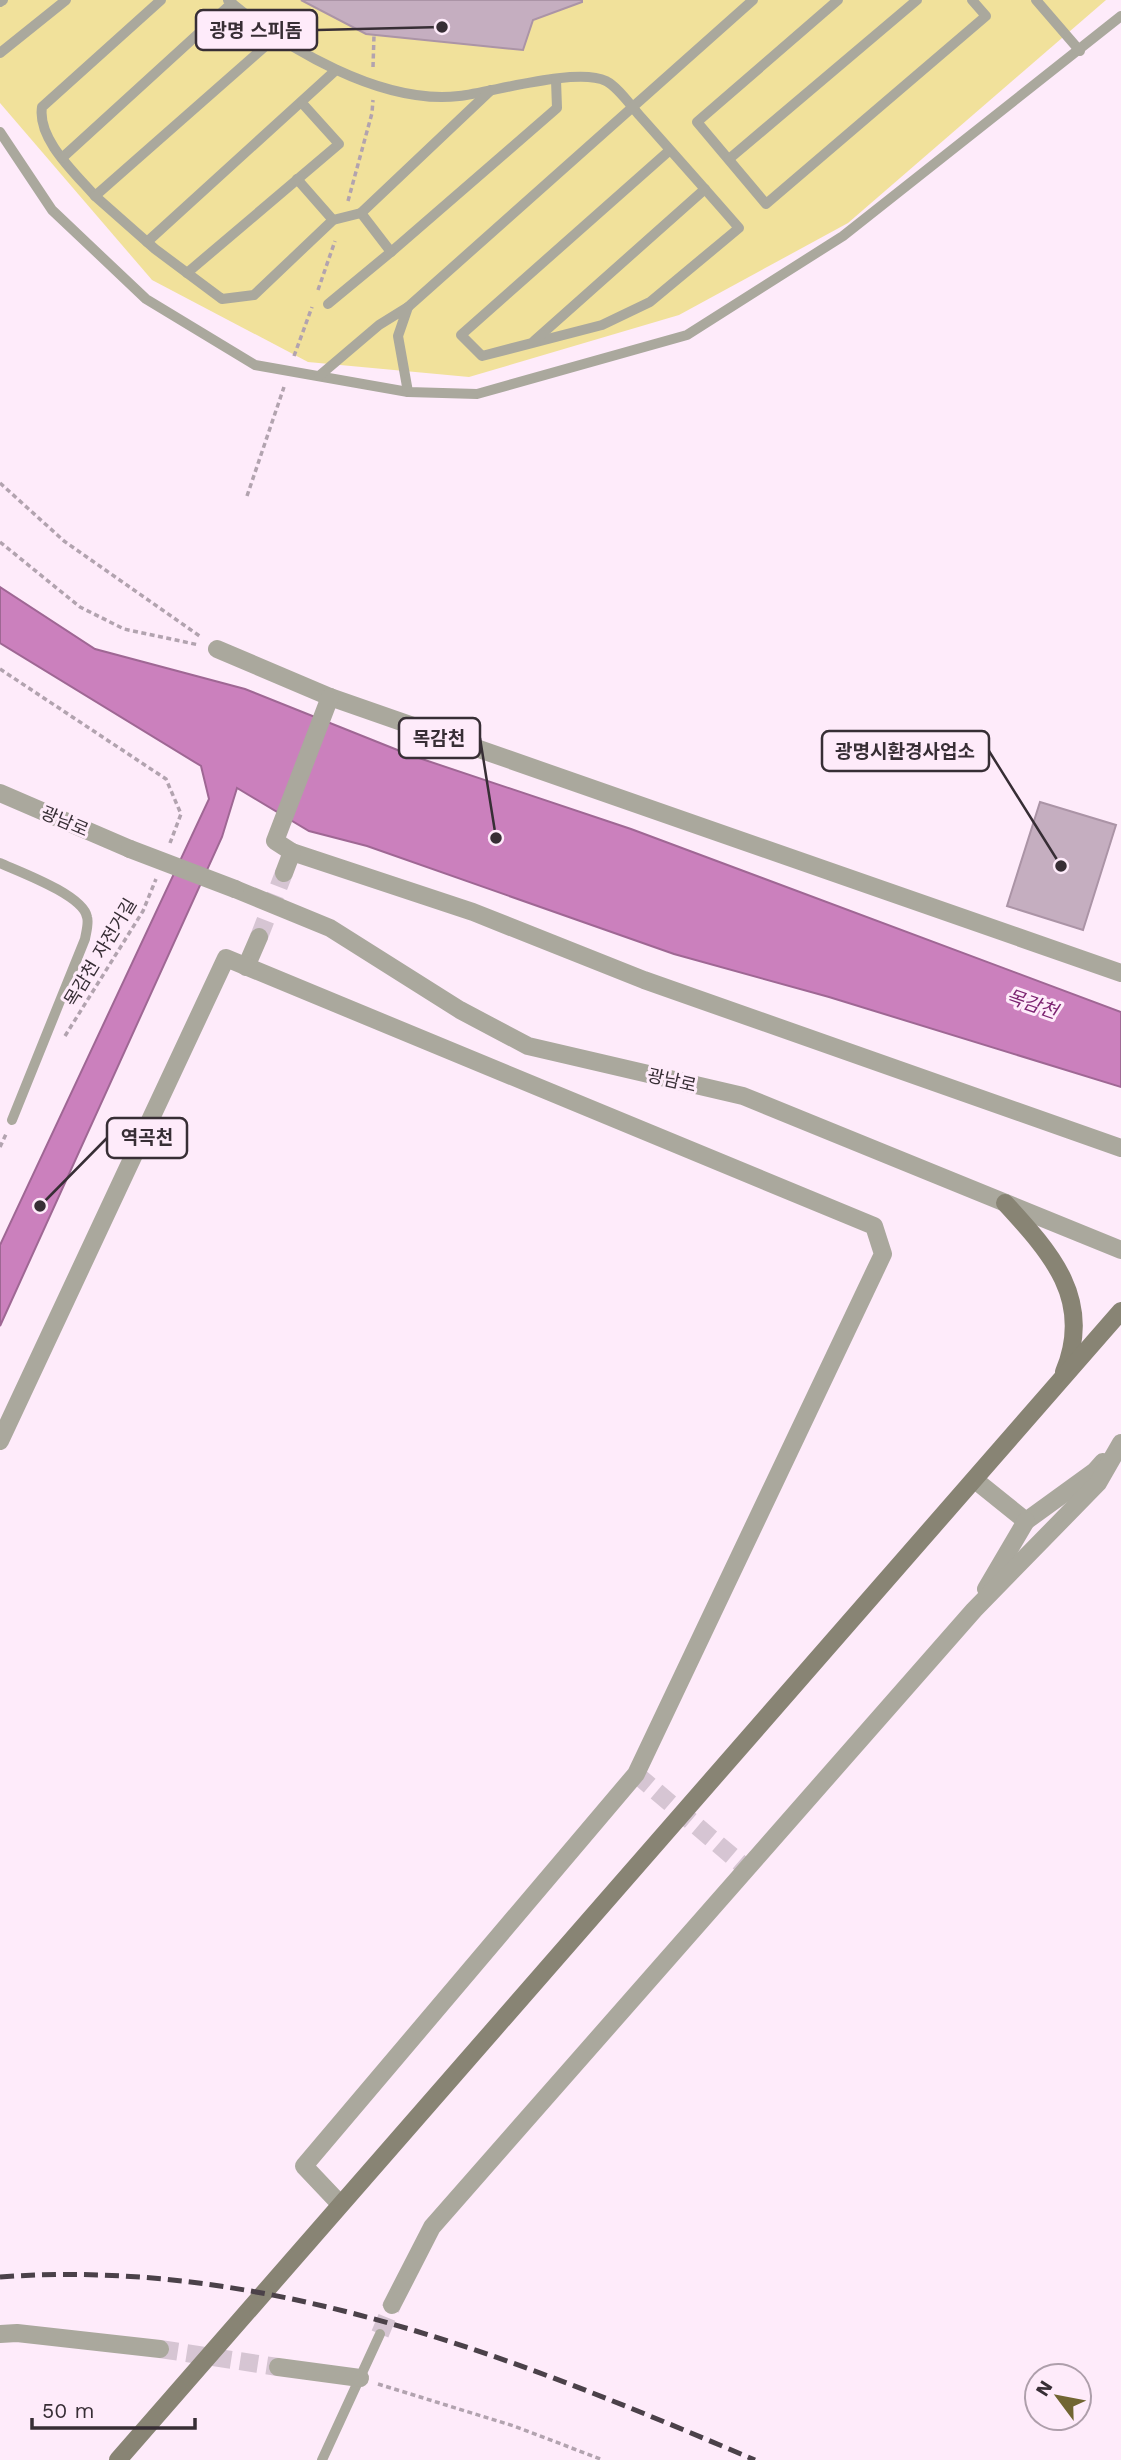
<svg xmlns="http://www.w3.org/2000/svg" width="1121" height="2460" viewBox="0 0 1121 2460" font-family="'Work Sans','Noto Sans KR',sans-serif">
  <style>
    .green { fill: #f1e19b }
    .water { fill: #cb80bd; stroke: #9f6794; stroke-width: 2 }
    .building { fill: #c5aec0; stroke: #ab94a6; stroke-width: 2 }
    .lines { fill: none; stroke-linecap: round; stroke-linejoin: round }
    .minor-tunnel { stroke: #d6c5d3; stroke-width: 18; stroke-dasharray: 18 9; stroke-linecap: butt }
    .path { stroke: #b2a3af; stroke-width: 3.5; stroke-dasharray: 5 3.5; stroke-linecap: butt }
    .service { stroke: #aaa89d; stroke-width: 10 }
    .minor { stroke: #aaa89d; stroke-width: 18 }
    .tertiary { stroke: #aaa89d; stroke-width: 18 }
    .secondary { stroke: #888474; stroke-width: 18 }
    .rail { stroke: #4b4149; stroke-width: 5; stroke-dasharray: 14 7; stroke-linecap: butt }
    .tertiary-bridge { stroke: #aaa89d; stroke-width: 18 }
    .labels { text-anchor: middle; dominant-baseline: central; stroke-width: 6; stroke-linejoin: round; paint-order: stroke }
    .street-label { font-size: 18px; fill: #372e35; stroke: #feebfa }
    .water-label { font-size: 19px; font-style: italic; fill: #7c2371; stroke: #feebfa }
    .leader { fill: none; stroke: #372e35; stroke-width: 2.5 }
    .callout-dot { fill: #372e35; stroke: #feebfa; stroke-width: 2.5 }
    .callout { fill: #feebfa; stroke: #372e35; stroke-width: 2.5 }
    .callout-label { font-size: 19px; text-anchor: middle; font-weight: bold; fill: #372e35 }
  </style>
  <rect width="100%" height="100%" fill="#feebfa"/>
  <!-- green -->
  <polygon class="green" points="0,0 1106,0 848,223 679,315 469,377 308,362 152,280 0,103"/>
  <!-- water -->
  <polygon class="water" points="0,587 95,649 245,689 410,755 631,829 1121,1012 1121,1087 829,997 674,954 367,846 309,831 237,788 222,837 0,1326 0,1245 209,799 201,766 0,643"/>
  <!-- building -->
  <g class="building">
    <polygon points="301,0 582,0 582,2 533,20 523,50 366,34"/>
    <polygon points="1040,802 1116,825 1083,930 1007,906"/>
  </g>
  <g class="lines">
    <!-- minor-tunnel -->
    <g class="minor-tunnel">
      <polyline points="259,937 284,873"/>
      <polyline points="636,1774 747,1869"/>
      <polyline points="380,2334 392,2305"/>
      <polyline points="160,2349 278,2367"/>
    </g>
    <!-- path -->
    <g class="path">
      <polyline points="373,67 374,35"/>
      <polyline points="348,201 372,113 373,100"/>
      <polyline points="318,290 335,241"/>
      <polyline points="294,356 312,307"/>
      <polyline points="0,483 64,541 201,637"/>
      <polyline points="247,496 284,387"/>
      <polyline points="0,542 80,607 124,629 199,645"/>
      <polyline points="0,669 166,779 181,814 170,843"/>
      <polyline points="65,1036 143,911 156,879"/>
      <polyline points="0,1147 7,1132"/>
      <polyline points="378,2384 514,2426 603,2460"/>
    </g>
    <!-- service -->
    <g class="service">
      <path d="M161 0 42 107C37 139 75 173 95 196L278 35"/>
      <path d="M228 0C285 48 381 105 459 96 493 92 577 67 606 81 618 87 631 106 640 116 673 153 706 190 739 228L650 302 602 325 482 356 461 335 670 150"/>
      <polyline points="838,0 697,122 766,204 986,16 972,0"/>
      <polyline points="1036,0 1080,51"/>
      <polyline points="0,2 3,0"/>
      <polyline points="0,53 66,0"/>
      <polyline points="0,132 52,210 146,299 255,365 408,392 477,394 687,335 843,236 1121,16"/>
      <polyline points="62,158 232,3"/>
      <polyline points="729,159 917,0"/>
      <polyline points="297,179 333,220"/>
      <polyline points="95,196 155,249 222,299 254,295 333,220 361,213 391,252 557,108 556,80"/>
      <polyline points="361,213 491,90"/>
      <polyline points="147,242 336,70"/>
      <polyline points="187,273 339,144 302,103"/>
      <polyline points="328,304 391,252"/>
      <polyline points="408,307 753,0"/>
      <polyline points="534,341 705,189"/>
      <polyline points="319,376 379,325 408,307 398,336 408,392"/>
      <path d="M0 863C20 872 83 895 87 917 89 923 86 933 85 939L12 1120"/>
      <polyline points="322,2460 380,2334"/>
    </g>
    <!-- minor -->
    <g class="minor">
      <polyline points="217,649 330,697 1121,973"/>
      <polyline points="292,852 473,912 644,980 1121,1148"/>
      <polyline points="284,873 292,852 275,841 330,697"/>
      <polyline points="246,967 259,937"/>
      <polyline points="0,1441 226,958 874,1226 883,1254 636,1774 304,2166 340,2204"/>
      <polyline points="975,1480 1026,1521 1095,1471 1103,1462"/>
      <polyline points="986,1589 1026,1521"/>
      <polyline points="392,2305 432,2227 974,1610 1098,1483 1121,1443"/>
      <polyline points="0,2334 17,2333 160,2349"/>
      <polyline points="278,2367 360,2378"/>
    </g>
    <!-- tertiary -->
    <g class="tertiary">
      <polyline points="0,793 130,849"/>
      <polyline points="235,889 330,928 460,1010 528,1046 743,1096 1121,1250"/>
    </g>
    <!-- secondary -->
    <g class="secondary">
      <path d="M1005 1203C1051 1253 1094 1300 1064 1372"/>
      <polyline points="118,2460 1121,1311"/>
    </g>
    <!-- rail -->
    <path class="rail" d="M0 2277C267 2257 515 2358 755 2460"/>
    <!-- tertiary-bridge -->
    <polyline class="tertiary-bridge" points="130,849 235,889"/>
  </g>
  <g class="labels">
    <!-- street labels -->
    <g class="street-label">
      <text transform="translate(65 821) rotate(23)">광남로</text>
      <text transform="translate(100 952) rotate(-59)">목감천 자전거길</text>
      <text transform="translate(672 1080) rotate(13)">광남로</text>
    </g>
    <!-- water labels -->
    <g class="water-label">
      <text transform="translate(1032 1004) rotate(19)">목감천</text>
    </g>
  </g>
  <!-- callouts -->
  <path class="leader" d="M442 27L317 30M496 838L480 738M1061 866L989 751M40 1206L107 1138"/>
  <g class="callout-dot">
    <circle cx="442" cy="27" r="7"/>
    <circle cx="496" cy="838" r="7"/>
    <circle cx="1061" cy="866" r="7"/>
    <circle cx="40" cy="1206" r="7"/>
  </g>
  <g class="callout">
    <rect x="196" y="10" width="121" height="40" rx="7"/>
    <rect x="399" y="718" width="81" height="40" rx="7"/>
    <rect x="822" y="731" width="167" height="40" rx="7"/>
    <rect x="107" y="1118" width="80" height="40" rx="7"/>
  </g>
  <g class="callout-label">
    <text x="256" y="37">광명 스피돔</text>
    <text x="439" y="745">목감천</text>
    <text x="905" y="758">광명시환경사업소</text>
    <text x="147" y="1144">역곡천</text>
  </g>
  <!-- north arrow -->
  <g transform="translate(1058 2397) rotate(302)"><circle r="33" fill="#feebfa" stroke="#ae9fab" stroke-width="2"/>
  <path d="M0-5L12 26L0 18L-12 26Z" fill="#716532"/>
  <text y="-10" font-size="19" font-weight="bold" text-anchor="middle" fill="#372e35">N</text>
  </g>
  <!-- scale -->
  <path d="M32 2418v10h163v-10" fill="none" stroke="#372e35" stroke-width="3.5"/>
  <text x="42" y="2418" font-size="21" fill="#372e35" stroke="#feebfa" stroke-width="5" paint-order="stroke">50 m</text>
</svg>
